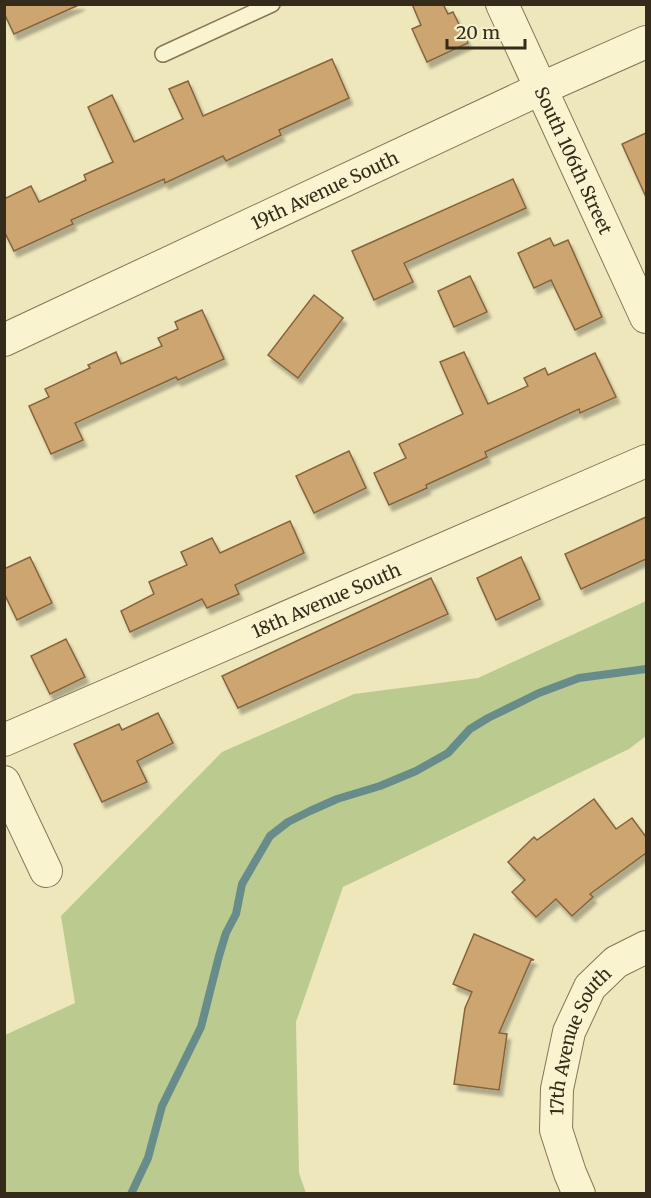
<svg xmlns="http://www.w3.org/2000/svg" width="651" height="1198" viewBox="0 0 651 1198" font-family="Merriweather,serif">
  <style>
    .green { fill: #bbcb90 }
    .lines { fill: none; stroke-linecap: round; stroke-linejoin: round }
    .stream { stroke: #688c89; stroke-width: 8 }
    .building { fill: #cda571; stroke: #85643b; stroke-width: 1.5; filter: url(#shadow) }
    .lane-casing { stroke: #857656; stroke-width: 18 }
    .street-casing { stroke: #857656; stroke-width: 34 }
    .lane { stroke: #f9f3cf; stroke-width: 15 }
    .street { stroke: #f9f3cf; stroke-width: 32 }
    .labels { text-anchor: middle; dominant-baseline: central; stroke-width: 4.5; stroke-linejoin: round; paint-order: stroke }
    .street-label { font-size: 18px; fill: #342b1b; stroke: #f5f0cc }
  </style>
  <defs>
    <filter id="shadow"><feDropShadow dx="3.5" dy="6" stdDeviation="1.5" flood-color="#0004"/></filter>
  </defs>
  <rect width="100%" height="100%" fill="#eee7bc"/>
  <!-- green -->
  <polygon class="green" points="646,601 646,736 629,749 343,887 296,1022 299,1173 306,1193 5,1193 5,1035 75,1003 61,916 222,752 354,694 478,678"/>
  <g class="lines">
    <!-- stream -->
    <polyline class="stream" points="131,1194 148,1158 162,1106 201,1027 219,956 226,933 236,914 242,884 270,836 288,822 310,811 337,799 380,786 416,771 448,753 470,729 488,718 539,693 579,678 646,669"/>
  </g>
  <!-- building -->
  <g class="building">
    <polygon points="4,4 81,4 14,34 4,13"/>
    <polygon points="412,4 443,4 448,14 453,12 468,43 427,62 412,29 421,25"/>
    <polygon points="332,59 349,98 279,130 281,135 226,161 223,156 165,183 164,179 71,220 73,224 14,251 4,231 4,199 31,186 39,202 86,180 84,175 113,162 88,107 112,95 134,142 183,119 169,89 188,81 203,116"/>
    <polygon points="646,133 646,197 622,144"/>
    <polygon points="513,179 526,208 404,263 413,282 374,300 352,251"/>
    <polygon points="550,238 554,246 568,240 602,317 575,330 551,280 534,288 518,253"/>
    <polygon points="470,276 487,312 454,327 438,291"/>
    <polygon points="314,295 343,318 298,378 268,355"/>
    <polygon points="202,310 224,359 178,380 176,377 75,423 83,440 51,454 29,406 49,397 45,389 90,368 88,365 116,352 121,364 162,346 158,338 178,329 175,322"/>
    <polygon points="464,352 488,404 528,386 524,378 545,368 548,375 595,353 616,397 580,413 579,409 485,452 487,457 426,485 427,488 389,505 374,473 406,458 399,444 463,414 440,362"/>
    <polygon points="349,451 366,488 314,513 296,476"/>
    <polygon points="646,517 646,559 581,589 565,554"/>
    <polygon points="290,521 304,553 235,585 239,594 207,608 202,599 130,632 121,611 154,594 149,582 187,565 181,552 212,538 220,553"/>
    <polygon points="30,557 52,603 17,620 4,593 4,569"/>
    <polygon points="521,557 540,599 496,620 477,578"/>
    <polygon points="431,578 448,614 238,708 222,676"/>
    <polygon points="66,639 85,677 50,694 31,656"/>
    <polygon points="158,713 173,743 137,761 147,782 102,802 74,744 119,724 122,730"/>
    <polygon points="594,799 616,829 632,818 646,837 646,853 590,894 593,897 572,916 556,899 536,917 512,892 525,880 508,862 534,837 537,840"/>
    <polygon points="474,934 534,960 531,960 499,1033 507,1034 499,1090 454,1084 465,1008 472,992 453,984"/>
  </g>
  <g class="lines">
    <defs>
      <polyline id="lane" points="163,54 272,4"/>
      <g id="street">
        <path id="s1" d="M502 4 646 317"/>
        <path id="s2" d="M4 340 540 89 646 42"/>
        <path id="s3" d="M4 740 646 461"/>
        <polyline points="4,782 46,871"/>
        <path id="s4" d="M579 1194 570 1173 556 1130 557 1089 569 1032 590 987 616 962 646 947"/>
      </g>
    </defs>
    <!-- lane casing -->
    <use href="#lane" class="lane-casing"/>
    <!-- street casing -->
    <use href="#street" class="street-casing"/>
    <!-- lane -->
    <use href="#lane" class="lane"/>
    <!-- street -->
    <use href="#street" class="street"/>
  </g>
  <g class="labels">
    <!-- street labels -->
    <g class="street-label">
      <text stroke="none"><textPath href="#s1" startOffset="172">South 106th Street</textPath></text>
      <text stroke="none"><textPath href="#s2" startOffset="354">19th Avenue South</textPath></text>
      <text stroke="none"><textPath href="#s3" startOffset="351">18th Avenue South</textPath></text>
      <text stroke="none"><textPath href="#s4" startOffset="162">17th Avenue South</textPath></text>
    </g>
  </g>
  <!-- border -->
  <rect width="651" height="1198" fill="none" stroke="#342b1b" stroke-width="12"/>
  <!-- scale -->
  <path d="M447 39v9h78v-9" fill="none" stroke="#342b1b" stroke-width="3"/>
  <text x="456" y="39" font-size="18" fill="#342b1b" stroke="#f5f0cc" stroke-width="4.5" paint-order="stroke">20 m</text>
</svg>
